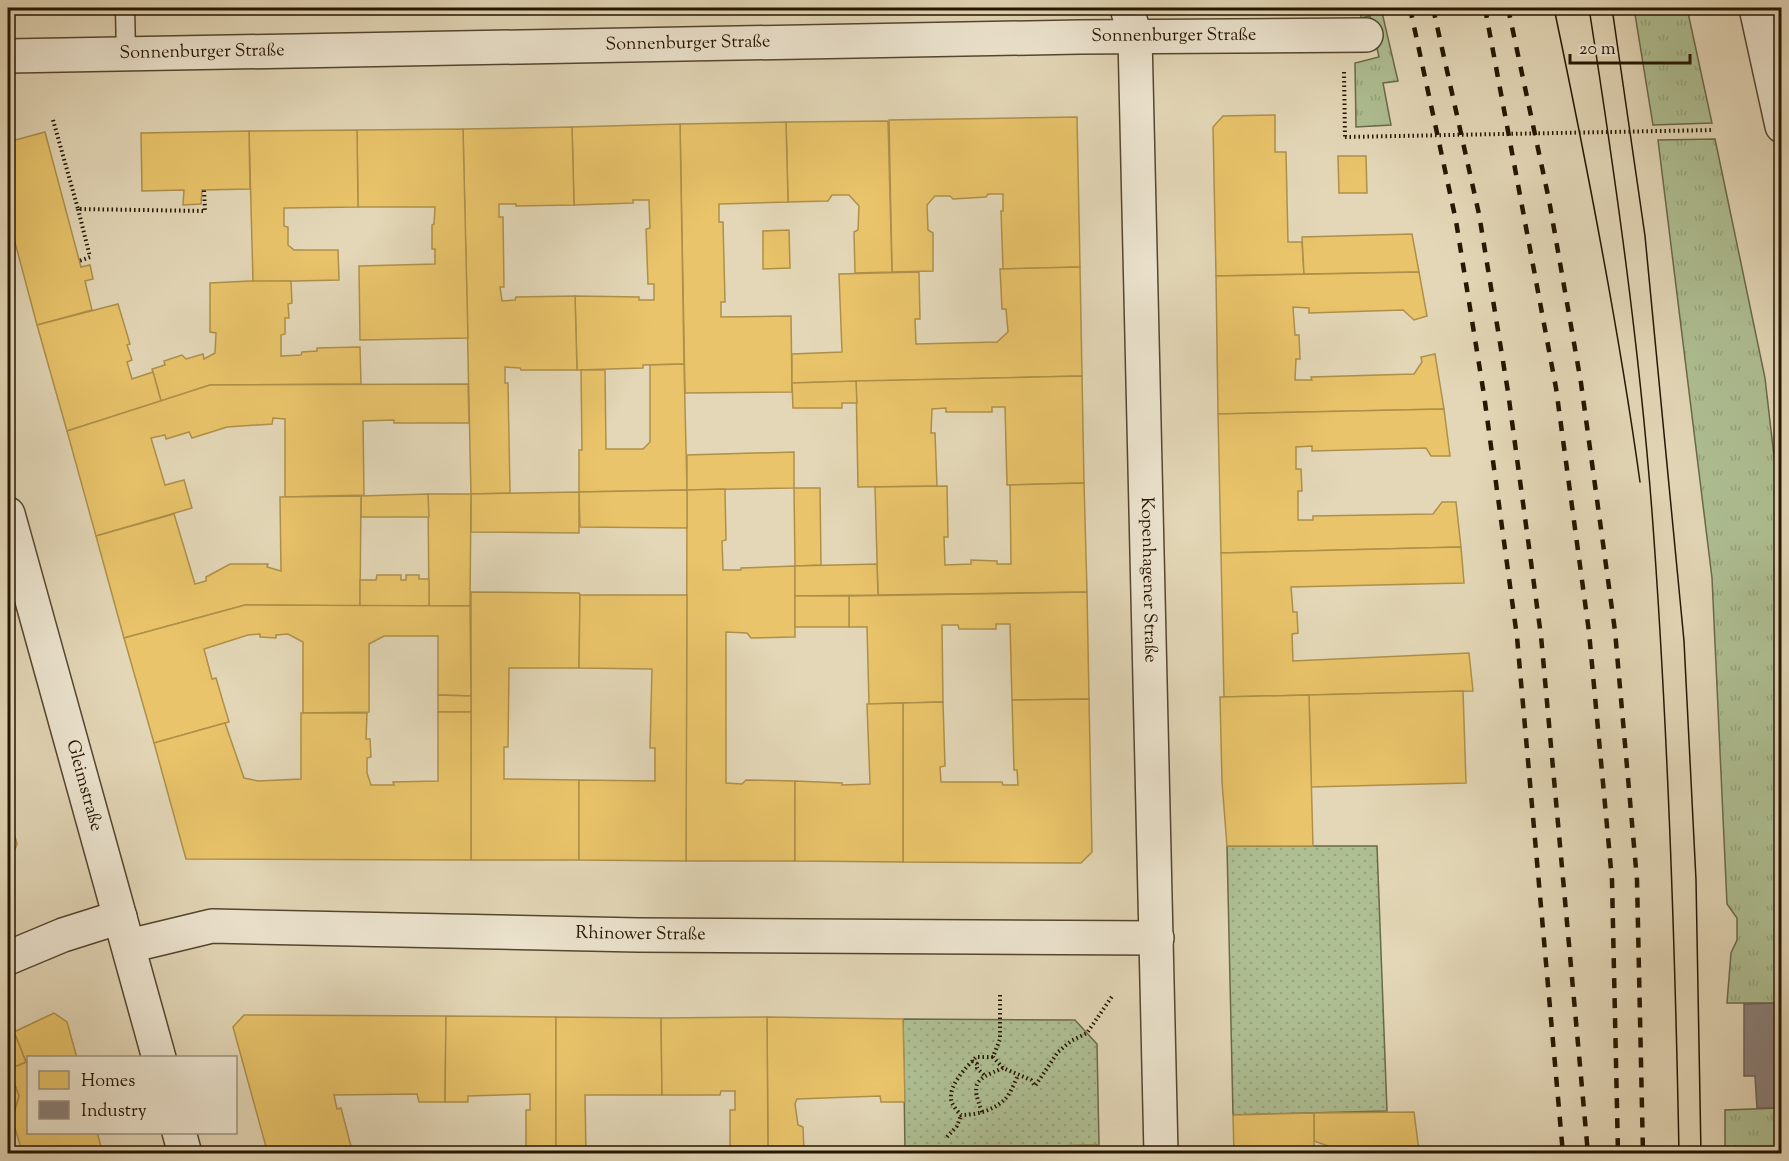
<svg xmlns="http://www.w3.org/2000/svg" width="1789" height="1161" viewBox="0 0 1789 1161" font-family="'Sorts Mill Goudy',serif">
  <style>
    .grass { fill: url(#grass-tufts); stroke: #6a6a4a; stroke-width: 1.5 }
    .park { fill: url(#park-dots); stroke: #6a6a4a; stroke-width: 1.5 }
    .homes { fill: #e9c46a; stroke: #ae904a; stroke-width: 1.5 }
    .industry { fill: #8a817c; stroke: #6c6157; stroke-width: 1.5 }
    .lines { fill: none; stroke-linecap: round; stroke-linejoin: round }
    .service-casing { stroke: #54462e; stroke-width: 21 }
    .minor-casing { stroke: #54462e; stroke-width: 36 }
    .tertiary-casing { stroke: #54462e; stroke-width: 36 }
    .path { stroke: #251601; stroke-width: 4; stroke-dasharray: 1.5 3; stroke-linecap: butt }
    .service { stroke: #ede5d0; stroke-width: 18 }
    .minor { stroke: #ede5d0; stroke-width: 33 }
    .tertiary { stroke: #ede5d0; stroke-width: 33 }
    .tram { stroke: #251601; stroke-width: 1.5 }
    .rail { stroke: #251601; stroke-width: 4.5; stroke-dasharray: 10 10; stroke-linecap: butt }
    .path-bridge { stroke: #251601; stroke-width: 4; stroke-dasharray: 1.5 3; stroke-linecap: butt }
    .labels { text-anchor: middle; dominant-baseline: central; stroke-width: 6; stroke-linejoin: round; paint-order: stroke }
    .street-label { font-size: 18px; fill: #251601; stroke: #ede5d0 }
  </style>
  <defs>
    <pattern id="grass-tufts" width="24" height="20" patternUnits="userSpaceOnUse" patternTransform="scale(1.5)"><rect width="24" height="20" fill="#aebf93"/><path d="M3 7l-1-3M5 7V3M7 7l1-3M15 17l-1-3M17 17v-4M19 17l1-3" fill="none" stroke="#96a37d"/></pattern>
    <pattern id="park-dots" width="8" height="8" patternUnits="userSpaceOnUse" patternTransform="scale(1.5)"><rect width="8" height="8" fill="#aebf93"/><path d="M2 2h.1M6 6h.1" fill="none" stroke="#96a37d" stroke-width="1.8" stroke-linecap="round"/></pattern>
  </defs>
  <rect width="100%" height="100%" fill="#e3d7b7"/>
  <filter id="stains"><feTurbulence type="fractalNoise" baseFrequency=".00333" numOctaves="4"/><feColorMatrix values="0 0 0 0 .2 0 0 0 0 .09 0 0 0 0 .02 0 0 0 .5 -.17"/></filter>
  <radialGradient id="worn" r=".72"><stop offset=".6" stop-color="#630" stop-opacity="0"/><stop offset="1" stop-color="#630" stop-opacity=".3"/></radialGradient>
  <!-- grass -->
  <g class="grass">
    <polygon points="1360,8 1381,8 1398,81 1383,83 1391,125 1356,127 1355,63 1379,57 1370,16 1361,18"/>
    <polygon points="1634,8 1687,8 1712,123 1653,125"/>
    <polygon points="1715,139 1765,378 1782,526 1781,1003 1727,1003 1731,953 1737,940 1737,918 1727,904 1712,578 1658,140"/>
    <polygon points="1781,1108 1781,1153 1725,1153 1725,1110"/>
  </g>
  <!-- park -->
  <g class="park">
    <polygon points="1227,846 1377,846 1387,1111 1233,1115"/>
    <polygon points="903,1019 1075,1020 1097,1044 1099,1145 905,1149"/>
  </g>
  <!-- homes -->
  <g class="homes">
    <polygon points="1275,115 1275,152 1286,152 1288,242 1302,242 1304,274 1216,276 1213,127 1223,116"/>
    <polygon points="1077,117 1080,267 1003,269 1001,211 1003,211 1003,194 988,194 986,197 953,199 950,196 935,196 927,205 928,230 933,233 933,271 892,272 889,120"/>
    <polygon points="888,121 892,272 855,273 854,232 858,230 859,206 849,195 832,195 828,201 788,202 786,122"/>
    <polygon points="786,122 788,202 719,204 719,222 723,222 725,302 721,302 721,317 791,316 792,392 685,393 680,124"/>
    <polygon points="680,124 684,364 643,365 643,368 577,370 575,296 639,297 639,300 654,300 654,284 648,284 646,229 650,228 649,200 633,200 633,203 574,205 572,127"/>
    <polygon points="572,127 574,205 516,206 516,204 499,204 499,217 503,217 504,287 500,287 502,301 515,300 516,297 575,296 577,370 521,370 520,368 505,367 505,383 508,383 510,493 471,494 463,129"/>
    <polygon points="463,129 468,338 360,340 359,266 435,264 435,249 432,249 432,225 434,224 435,207 358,207 357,130"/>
    <polygon points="357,130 358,207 284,208 284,226 288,227 288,245 294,250 338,250 339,280 253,282 249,131"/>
    <polygon points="249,131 250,189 202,190 201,204 183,205 184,190 142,191 141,133"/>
    <polygon points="45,132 81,267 90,265 93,279 85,281 92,310 37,325 8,216 8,142"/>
    <polygon points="1338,156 1366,156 1367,193 1339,193"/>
    <polygon points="789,230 790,268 763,269 763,231"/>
    <polygon points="1412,234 1419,272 1304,274 1302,237"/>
    <polygon points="1080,267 1082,376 792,383 792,354 842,352 839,274 919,272 920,319 915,319 916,344 997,342 1008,332 1006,309 1002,309 1000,269"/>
    <polygon points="1419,272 1427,316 1414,320 1403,310 1309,313 1309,308 1293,307 1295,335 1299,335 1300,359 1296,359 1295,380 1312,380 1311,377 1414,374 1422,362 1421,357 1435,354 1444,409 1218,414 1216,276"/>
    <polygon points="250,281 291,281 292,303 288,304 289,318 285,318 285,334 281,335 281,356 301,355 302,352 317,351 317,348 360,347 361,384 210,385 161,401 152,369 165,365 164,361 182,355 186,359 203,354 204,359 215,353 216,333 210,332 210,283"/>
    <polygon points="118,304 130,344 127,345 132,360 127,362 132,379 153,372 161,401 67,431 37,325"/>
    <polygon points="684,364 687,490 579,492 579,450 582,450 581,370 605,370 606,449 643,449 650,442 650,365"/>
    <polygon points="1082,376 1084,483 1007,485 1005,407 992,407 992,412 946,412 946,408 932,409 931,433 935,433 937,486 858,487 856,381"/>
    <polygon points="856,381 857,403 842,403 842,408 793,408 792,383"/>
    <polygon points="468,384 469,423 394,423 394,420 363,421 364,495 285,497 285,419 273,418 272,424 227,427 192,438 189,432 166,439 165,435 151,438 165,485 184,480 192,508 96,536 67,431 210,385"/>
    <polygon points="1444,409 1450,456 1431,456 1426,448 1312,451 1312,446 1296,447 1296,469 1301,469 1302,491 1298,491 1298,520 1313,520 1313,516 1433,514 1442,502 1456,502 1461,547 1221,553 1218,414"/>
    <polygon points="794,452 794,488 687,490 687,455"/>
    <polygon points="1084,483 1087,592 878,595 875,487 947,486 948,537 944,537 945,565 971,564 971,560 997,561 997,564 1011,564 1010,485"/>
    <polygon points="794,488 820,488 821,565 795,566"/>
    <polygon points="725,489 726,540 722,541 723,570 741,570 741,568 795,566 795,637 751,638 747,633 726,632 726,783 742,784 746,780 795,781 795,861 686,861 687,490"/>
    <polygon points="687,490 687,528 580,527 579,492"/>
    <polygon points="579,492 579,533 471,532 471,494"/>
    <polygon points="428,494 471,494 470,606 429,606"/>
    <polygon points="428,494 429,517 361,517 361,496"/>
    <polygon points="361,496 360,606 245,605 124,638 96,536 174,514 195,584 206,581 206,577 230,564 268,564 267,567 281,571 280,497"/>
    <polygon points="1461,547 1464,583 1291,587 1293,612 1297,612 1298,633 1292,634 1293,661 1469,653 1473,691 1224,697 1221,553"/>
    <polygon points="877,564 878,595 795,596 795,566"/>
    <polygon points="377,575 401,575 401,580 406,580 406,575 419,575 419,579 429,579 429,606 360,606 360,580 376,580"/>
    <polygon points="471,592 579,593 580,595 579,668 509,668 508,747 504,747 504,779 579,780 579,860 471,860"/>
    <polygon points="1087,592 1089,699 1012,700 1010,624 996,624 996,629 959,629 958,625 942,625 943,702 869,704 867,627 849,627 849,596"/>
    <polygon points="580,595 687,595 686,861 579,860 579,780 655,781 655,748 650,748 652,669 579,668"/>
    <rect x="795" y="596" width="54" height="31"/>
    <polygon points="245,605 470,606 471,696 438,695 438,636 384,636 369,644 369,712 303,713 303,642 288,634 276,635 276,638 260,637 260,634 248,635 204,649 212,679 216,678 229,722 154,743 124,638"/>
    <polygon points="1463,691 1466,783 1311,787 1309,695"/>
    <polygon points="438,695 471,696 471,712 438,712"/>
    <polygon points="1309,695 1313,846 1227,846 1222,782 1220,697"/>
    <polygon points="1089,699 1092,852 1081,863 903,862 903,703 943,702 945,766 940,767 941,782 1002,782 1003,785 1018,785 1017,770 1014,770 1012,700"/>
    <polygon points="903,703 903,862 795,861 795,781 842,783 842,785 870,784 867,704"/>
    <polygon points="438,712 471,712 471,860 186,859 154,743 225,723 244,778 258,781 301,779 301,713 367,713 366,739 370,739 371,757 367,758 367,773 371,785 394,785 393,782 438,781"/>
    <polygon points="8,811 17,844 11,860 8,861"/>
    <polygon points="54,1013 67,1022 77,1058 28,1058 28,1132 97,1132 103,1154 23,1154 12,1119 19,1096 9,1069 26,1062 14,1032"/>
    <polygon points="244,1015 446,1016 445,1102 419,1102 417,1094 334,1095 337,1109 341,1108 353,1154 268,1154 233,1027"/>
    <polygon points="446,1016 556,1017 556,1154 526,1154 526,1110 530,1110 530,1094 468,1096 468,1102 445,1102"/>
    <polygon points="556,1017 661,1018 662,1095 585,1095 586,1154 556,1154"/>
    <polygon points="767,1017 903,1019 905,1102 881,1102 880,1096 797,1099 795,1104 798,1125 803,1127 804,1152 768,1153"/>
    <polygon points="767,1017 768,1154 735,1154 730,1151 730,1110 735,1110 735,1091 721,1091 720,1095 662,1095 661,1018"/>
    <polygon points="14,1032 26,1062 9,1069 19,1096 12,1119 8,1118 8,1035"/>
    <polygon points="1414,1112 1419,1151 1364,1153 1363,1149 1336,1149 1314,1141 1314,1113"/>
    <polygon points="1314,1113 1314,1154 1234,1154 1233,1115"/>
    <polygon points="1099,1145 1099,1154 859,1154 859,1151 905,1149"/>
  </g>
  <!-- industry -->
  <polygon class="industry" points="1782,1003 1782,1108 1757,1108 1755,1076 1744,1076 1744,1004"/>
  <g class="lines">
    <defs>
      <polyline id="service" points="125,8 126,54"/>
      <g id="minor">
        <path id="s1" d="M1127 8 1135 37 1161 1154"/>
        <polyline points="1756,8 1782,126"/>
        <path id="s2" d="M8 56 1080 37 1366 35"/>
        <path id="s3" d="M129 946 212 926 638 935 1157 938"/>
        <polyline points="8,958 63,935 120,917"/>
      </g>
      <g id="tertiary">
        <path id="s4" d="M8 514 159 1058"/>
        <polyline points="179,1132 185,1154"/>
      </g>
    </defs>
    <!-- service casing -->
    <use href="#service" class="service-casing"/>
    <!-- minor casing -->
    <use href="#minor" class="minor-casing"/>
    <!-- tertiary casing -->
    <use href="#tertiary" class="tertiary-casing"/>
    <!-- path -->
    <g class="path">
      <polyline points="1344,72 1345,137"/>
      <polyline points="53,120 78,209 205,211 204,190"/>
      <polyline points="78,209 90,257 79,261"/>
      <polyline points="1000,995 1000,1039 993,1057 1003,1068 1031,1080 1035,1086 1058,1052 1071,1041 1087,1033 1113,995"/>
      <path d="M993 1057H976C966 1068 946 1087 952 1103 954 1107 958 1112 961 1115 977 1115 995 1110 1006 1098 1011 1092 1015 1082 1018 1075"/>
      <polyline points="972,1061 977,1064 977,1068 984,1075"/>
      <path d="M982 1112C971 1083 974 1080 1003 1068"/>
      <polyline points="947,1137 957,1126 961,1115"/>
    </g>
    <!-- service -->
    <use href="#service" class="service"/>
    <!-- minor -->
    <use href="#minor" class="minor"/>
    <!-- tertiary -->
    <use href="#tertiary" class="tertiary"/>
    <!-- tram -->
    <g class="tram">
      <path d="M1554 8C1587 165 1618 323 1640 482"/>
      <path d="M1589 8C1615 175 1639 343 1652 512 1668 726 1675 939 1679 1154"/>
      <polyline points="1612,8 1645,236 1684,641 1696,880 1701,1154"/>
    </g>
    <!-- rail -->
    <g class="rail">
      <polyline points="1410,8 1456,221 1484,395 1517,637 1563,1154"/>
      <polyline points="1433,8 1479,214 1508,392 1541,636 1588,1154"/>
      <polyline points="1485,8 1556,388 1589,632 1612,880 1618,1154"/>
      <polyline points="1508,8 1549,200 1581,383 1615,631 1637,880 1643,1154"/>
    </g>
    <!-- path-bridge -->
    <polyline class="path-bridge" points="1345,137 1714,130"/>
  </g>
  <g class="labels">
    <!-- street labels -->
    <g class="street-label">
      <text stroke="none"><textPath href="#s2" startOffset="1166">Sonnenburger Straße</textPath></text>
      <text stroke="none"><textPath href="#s2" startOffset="680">Sonnenburger Straße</textPath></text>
      <text stroke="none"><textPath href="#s2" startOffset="194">Sonnenburger Straße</textPath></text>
      <text stroke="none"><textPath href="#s1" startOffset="573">Kopenhagener Straße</textPath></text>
      <text stroke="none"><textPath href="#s4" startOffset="282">Gleimstraße</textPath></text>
      <text stroke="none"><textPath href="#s3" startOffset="514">Rhinower Straße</textPath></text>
    </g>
  </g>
  <!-- margin -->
  <rect width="1789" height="1161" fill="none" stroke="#e3d7b7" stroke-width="30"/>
  <rect x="9" y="9" width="1771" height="1143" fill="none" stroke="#251601" stroke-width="3"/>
  <rect x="15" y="15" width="1759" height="1131" fill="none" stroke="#251601" stroke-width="1.5"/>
  <!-- legend -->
  <rect x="27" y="1056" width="210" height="78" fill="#ede5d0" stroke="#9d927d" stroke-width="1.5"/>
  <rect x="39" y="1071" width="30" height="18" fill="#e9c46a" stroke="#9d927d" stroke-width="1.5"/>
  <text x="81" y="1086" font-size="18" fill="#251601">Homes</text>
  <rect x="39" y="1101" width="30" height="18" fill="#8a817c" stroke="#9d927d" stroke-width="1.5"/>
  <text x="81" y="1116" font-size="18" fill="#251601">Industry</text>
  <!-- scale -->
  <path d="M1570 54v9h120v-9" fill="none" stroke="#251601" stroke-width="3"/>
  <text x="1579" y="54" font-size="18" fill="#251601" stroke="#ede5d0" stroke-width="4.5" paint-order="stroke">20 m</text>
  <rect width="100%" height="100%" filter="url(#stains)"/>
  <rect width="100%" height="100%" fill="url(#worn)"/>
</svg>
